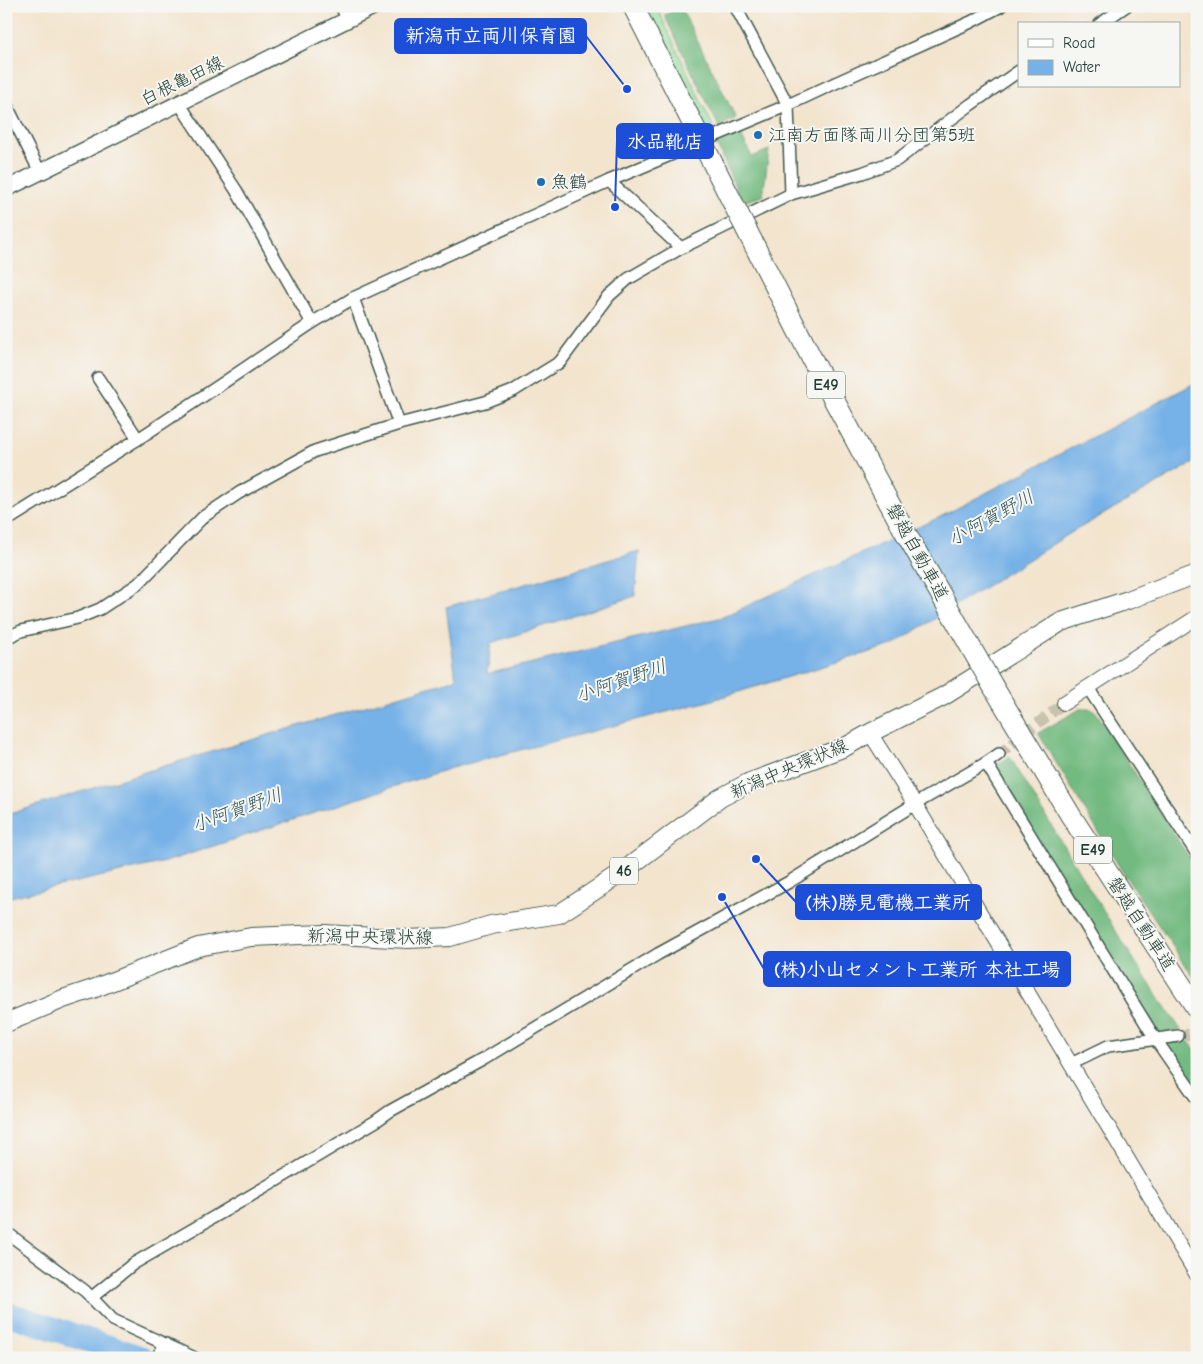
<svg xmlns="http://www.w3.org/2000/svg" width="1203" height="1364" viewBox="0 0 1203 1364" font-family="'Comic Neue','Klee One',sans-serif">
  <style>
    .green { fill: #8eda98; stroke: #568c66 }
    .forest { fill: #72ba80; stroke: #487c5a }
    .water { fill: #76b1e7; stroke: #4a778e }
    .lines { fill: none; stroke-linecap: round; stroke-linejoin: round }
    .river { stroke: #76b1e7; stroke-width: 24 }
    .minor-tunnel { stroke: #c9c3ae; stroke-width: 11; stroke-dasharray: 11 5.5; stroke-linecap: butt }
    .minor-casing { stroke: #3f564b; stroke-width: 14 }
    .tertiary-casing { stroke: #3f564b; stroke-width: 16 }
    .secondary-casing { stroke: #3f564b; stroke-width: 18 }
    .primary-casing { stroke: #3f564b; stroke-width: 20 }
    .motorway-casing { stroke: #3f564b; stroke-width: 22 }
    .minor { stroke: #fff; stroke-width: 11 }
    .tertiary { stroke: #fff; stroke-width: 14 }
    .secondary { stroke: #fff; stroke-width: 15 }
    .primary { stroke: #fff; stroke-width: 18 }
    .motorway { stroke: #fff; stroke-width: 20 }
    .motorway-bridge-casing { stroke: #3f564b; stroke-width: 22; stroke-linecap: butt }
    .motorway-bridge { stroke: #fff; stroke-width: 20 }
    .poi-dot { fill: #1f6fb2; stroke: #f6f6f2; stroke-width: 2 }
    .labels { text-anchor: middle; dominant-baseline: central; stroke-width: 4; stroke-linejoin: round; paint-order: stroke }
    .shield { fill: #f6f6f2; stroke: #60746d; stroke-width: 1 }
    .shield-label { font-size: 16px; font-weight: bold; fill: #1f3d34 }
    .street-label { font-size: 18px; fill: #1f3d34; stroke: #f6f6f2 }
    .poi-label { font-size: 18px; fill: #1f3d34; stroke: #f6f6f2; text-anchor: start }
    .water-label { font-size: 19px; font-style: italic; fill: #355a61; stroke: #f6f6f2 }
    .leader { fill: none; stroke: #1d4ed8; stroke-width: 2 }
    .callout-dot { fill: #1d4ed8; stroke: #f6f6f2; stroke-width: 2 }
    .callout { fill: #1d4ed8; stroke: #1d4ed8; stroke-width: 2 }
    .callout-label { font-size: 19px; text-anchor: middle; font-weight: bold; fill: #fff }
  </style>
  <rect width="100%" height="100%" fill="#f6f6f2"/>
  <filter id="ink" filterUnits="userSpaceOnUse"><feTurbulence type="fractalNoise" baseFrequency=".02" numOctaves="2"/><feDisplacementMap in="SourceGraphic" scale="10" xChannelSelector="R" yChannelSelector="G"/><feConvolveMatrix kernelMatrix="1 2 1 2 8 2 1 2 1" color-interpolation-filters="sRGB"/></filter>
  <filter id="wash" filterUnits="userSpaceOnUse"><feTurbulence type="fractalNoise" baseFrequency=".0096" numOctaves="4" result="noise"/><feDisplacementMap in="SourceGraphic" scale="20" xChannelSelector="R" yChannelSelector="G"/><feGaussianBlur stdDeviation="1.12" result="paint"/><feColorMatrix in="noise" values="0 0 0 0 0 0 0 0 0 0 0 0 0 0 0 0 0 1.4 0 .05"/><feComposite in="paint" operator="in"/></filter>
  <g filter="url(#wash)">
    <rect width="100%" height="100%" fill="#f3e4cd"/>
    <!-- green -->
    <polygon class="green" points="644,6 672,6 659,12 715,130 707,133"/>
    <!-- forest -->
    <g class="forest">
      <polygon points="681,8 736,118 719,127 664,15"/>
      <polygon points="739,131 752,157 769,150 763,196 742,202 715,141"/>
      <polygon points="1082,708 1089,708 1096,712 1197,870 1197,982 1125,876 1038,733"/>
      <path d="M1010 757C1066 849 1120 943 1181 1030L1155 1035 993 766Z"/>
      <polygon points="1188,1040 1197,1053 1197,1094 1161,1042"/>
    </g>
    <!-- water -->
    <polygon class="water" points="1197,382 1197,461 1069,534 893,645 709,701 451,768 165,862 6,898 6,815 164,766 456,679 446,607 639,551 635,596 491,643 487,674 723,617 942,516"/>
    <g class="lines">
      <!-- river -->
      <polyline class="river" points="6,1313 142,1358"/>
    </g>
  </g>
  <g filter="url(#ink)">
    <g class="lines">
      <!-- minor-tunnel -->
      <g class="minor-tunnel">
        <polyline points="999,754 1064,703"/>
        <polyline points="1178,1036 1197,1033"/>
      </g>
      <defs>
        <g id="minor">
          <polyline points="341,6 348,20"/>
          <polyline points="735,6 788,105 791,194"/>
          <polyline points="1100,24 1126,6"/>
          <polyline points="179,103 236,190 312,323"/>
          <polyline points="6,104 40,172"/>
          <polyline points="609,181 681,248"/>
          <polyline points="353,298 399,424"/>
          <polyline points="98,378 138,439"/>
          <polyline points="6,521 138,439 220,385 312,323 353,298 609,181 788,105 833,84 971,22 1001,6"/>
          <polyline points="6,638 21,631 78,618 100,609 138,584 203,517 239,493 315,451 399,424 485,402 513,391 560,362 609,296 628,279 681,248 791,194 862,173 897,160 970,105 1019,71"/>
          <polyline points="1088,688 1197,854"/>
          <polyline points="986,763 1156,1040 1197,1099"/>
          <polyline points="1071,1064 1108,1046 1178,1036"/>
          <polyline points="6,1232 85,1291 113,1320 195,1358"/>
          <polyline points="91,1298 133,1264 269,1185 376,1121 390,1111 484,1059 658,954 789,882 915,804 986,763 999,754"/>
          <polyline points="156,1358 166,1344"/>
        </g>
        <g id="tertiary">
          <polyline points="1064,703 1197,617"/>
          <polyline points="870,733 915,804 1197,1275"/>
        </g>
        <polyline id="secondary" points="6,189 375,6"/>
        <polyline id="primary" points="6,1023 63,999 93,989 198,947 251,937 325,934 408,939 450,937 491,925 559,914 617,876 720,798 748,783 845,747 870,733 944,696 1061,622 1128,600 1197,574"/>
        <g id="motorway">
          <polyline points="633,6 669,77"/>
          <polyline points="994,688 1071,816 1197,1009"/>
        </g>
      </defs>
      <!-- minor casing -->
      <use href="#minor" class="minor-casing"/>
      <!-- tertiary casing -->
      <use href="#tertiary" class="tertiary-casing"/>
      <!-- secondary casing -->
      <use href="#secondary" class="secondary-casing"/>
      <!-- primary casing -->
      <use href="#primary" class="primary-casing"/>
      <!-- motorway casing -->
      <use href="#motorway" class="motorway-casing"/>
      <!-- minor -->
      <use href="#minor" class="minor"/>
      <!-- tertiary -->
      <use href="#tertiary" class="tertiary"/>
      <!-- secondary -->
      <use href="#secondary" class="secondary"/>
      <!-- primary -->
      <use href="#primary" class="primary"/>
      <!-- motorway -->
      <use href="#motorway" class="motorway"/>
      <defs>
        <polyline id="motorway-bridge" points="669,77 812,359 900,523 994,688"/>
      </defs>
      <!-- motorway-bridge casing -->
      <use href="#motorway-bridge" class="motorway-bridge-casing"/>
      <!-- motorway-bridge -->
      <use href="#motorway-bridge" class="motorway-bridge"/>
    </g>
  </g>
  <!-- markers -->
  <g class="poi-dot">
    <circle cx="758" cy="135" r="5"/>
    <circle cx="541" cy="182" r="5"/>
  </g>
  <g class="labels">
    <!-- shield labels -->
    <g class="shield">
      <rect x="807" y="371.5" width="38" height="27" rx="4"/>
      <rect x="1074" y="836.5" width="38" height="27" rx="4"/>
      <rect x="610" y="857.5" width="28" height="27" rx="4"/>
    </g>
    <g class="shield-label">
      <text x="826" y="385">E49</text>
      <text x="1093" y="850">E49</text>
      <text x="624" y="871">46</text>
    </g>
    <!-- street labels -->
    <g class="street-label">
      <text transform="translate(182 81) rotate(-26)">白根亀田線</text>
      <text transform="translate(917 552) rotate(61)">磐越自動車道</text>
      <text transform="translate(789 769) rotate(-23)">新潟中央環状線</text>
      <text transform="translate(1141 924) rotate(57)">磐越自動車道</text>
      <text transform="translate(370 937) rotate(1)">新潟中央環状線</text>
    </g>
    <!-- poi labels -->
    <g class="poi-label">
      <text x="768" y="135">江南方面隊両川分団第5班</text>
      <text x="551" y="182">魚鶴</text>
    </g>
    <!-- water labels -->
    <g class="water-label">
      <text transform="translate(991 518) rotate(-29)">小阿賀野川</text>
      <text transform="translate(621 681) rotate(-19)">小阿賀野川</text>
      <text transform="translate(237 810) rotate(-20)">小阿賀野川</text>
    </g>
  </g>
  <!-- callouts -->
  <path class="leader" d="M627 89L586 36M615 207L617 141M756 859L796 902M722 897L764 969"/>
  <g class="callout-dot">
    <circle cx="627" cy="89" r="5"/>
    <circle cx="615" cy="207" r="5"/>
    <circle cx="756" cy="859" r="5"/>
    <circle cx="722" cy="897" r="5"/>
  </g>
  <g class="callout">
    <rect x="395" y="19" width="191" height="34" rx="5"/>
    <rect x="617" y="124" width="96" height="34" rx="5"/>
    <rect x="796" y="885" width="185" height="34" rx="5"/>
    <rect x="764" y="952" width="306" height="34" rx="5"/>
  </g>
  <g class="callout-label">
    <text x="491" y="42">新潟市立両川保育園</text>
    <text x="665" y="148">水品靴店</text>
    <text x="888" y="909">(株)勝見電機工業所</text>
    <text x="917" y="976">(株)小山セメント工業所 本社工場</text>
  </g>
  <!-- margin -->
  <rect width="1203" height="1364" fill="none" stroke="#f6f6f2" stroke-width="25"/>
  <!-- legend -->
  <rect x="1018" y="22" width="162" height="65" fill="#f6f6f2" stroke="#a0aca6"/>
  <rect x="1028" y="39" width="25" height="8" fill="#ffffff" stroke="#a0aca6"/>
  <text x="1063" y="48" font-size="15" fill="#1f3d34">Road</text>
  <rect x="1028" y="60" width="25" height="15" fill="#76b1e7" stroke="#a0aca6"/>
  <text x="1063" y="72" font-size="15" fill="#1f3d34">Water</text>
</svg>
